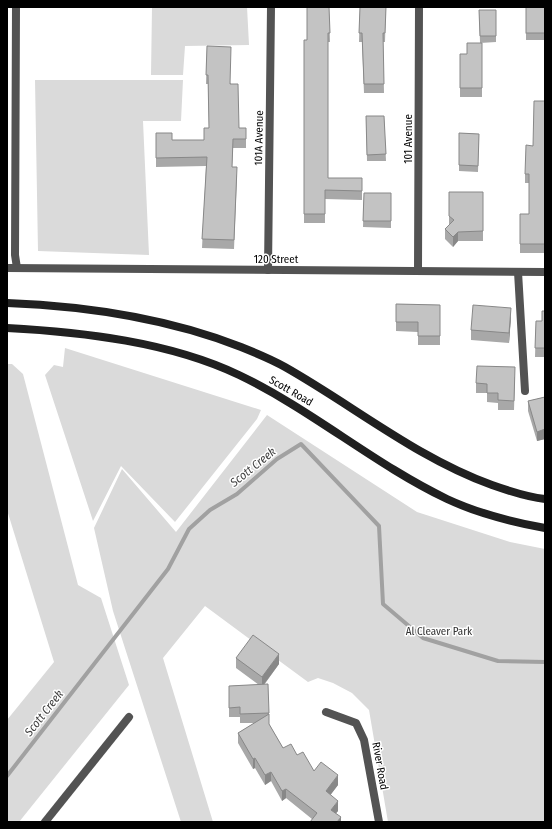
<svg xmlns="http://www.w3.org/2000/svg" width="552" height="829" viewBox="0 0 552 829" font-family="'Fira Sans Condensed',sans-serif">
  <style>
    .green { fill: #dadada }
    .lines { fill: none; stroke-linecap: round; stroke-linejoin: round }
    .stream { stroke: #a1a1a1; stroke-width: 4 }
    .service { stroke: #535353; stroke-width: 8 }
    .minor { stroke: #535353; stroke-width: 8 }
    .secondary { stroke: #202020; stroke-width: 8 }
    .wall { fill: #a8a8a8 }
    .shaded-wall { fill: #888 }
    .building { fill: #c3c3c3; stroke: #888 }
    .labels { text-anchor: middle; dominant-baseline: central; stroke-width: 3; stroke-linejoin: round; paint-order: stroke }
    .street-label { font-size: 11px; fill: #000; stroke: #fff }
    .park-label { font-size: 11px; fill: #313131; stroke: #fff }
    .water-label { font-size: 12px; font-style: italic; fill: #424242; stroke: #fff }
  </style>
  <rect width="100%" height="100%" fill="#fff"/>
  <!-- green -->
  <g class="green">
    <polygon points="152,7 247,7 249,45 185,46 183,75 151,75"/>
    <polygon points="35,80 183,80 181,121 143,121 149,255 38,251"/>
    <polygon points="65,348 261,410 257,419 175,522 121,466 93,521 45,375 54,365 63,367"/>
    <polygon points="7,364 12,364 23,374 78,585 101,598 129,685 19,822 7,822 7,720 54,662 7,510"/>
    <polygon points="267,415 417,512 510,542 545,549 545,822 388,822 369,710 352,693 333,683 318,678 308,682 205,606 163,658 213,822 181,822 113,611 94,528 122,469 176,532"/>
  </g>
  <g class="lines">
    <!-- stream -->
    <polyline class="stream" points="7,776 168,569 189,529 210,510 237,494 277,459 301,444 379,526 383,604 423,638 498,661 545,662"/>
    <!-- service -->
    <g class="service">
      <polyline points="518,272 525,391"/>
      <polyline points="45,822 129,717"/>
    </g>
    <!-- minor -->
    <g class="minor">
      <polyline points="16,7 15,255 17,268"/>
      <polyline points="7,268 545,272"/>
      <polyline points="268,270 271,7"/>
      <polyline points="418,271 419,7"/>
      <polyline points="326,712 356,723 364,740 379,822"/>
    </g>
    <!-- secondary -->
    <g class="secondary">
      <path d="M7 303C86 306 167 318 241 347 256 353 271 359 285 367 354 406 417 458 492 485 509 491 527 497 545 499"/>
      <path d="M7 328C83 332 170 342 239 375 312 410 374 464 447 499 477 513 512 522 545 528"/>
    </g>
  </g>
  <!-- wall -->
  <g class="wall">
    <polygon points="329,7 330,42 328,42 328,178 362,178 362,200 325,199 325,223 304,223 304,40 307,40"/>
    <polygon points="360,7 386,7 385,42 383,42 384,93 364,93 362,42 359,42"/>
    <rect x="526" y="7" width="19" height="33"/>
    <polygon points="479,10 496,10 496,42 480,43"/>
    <polygon points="482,43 482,97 460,97 460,54 467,54"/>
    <polygon points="207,46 231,84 239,128 246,128 246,148 233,148 232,167 237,176 234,249 202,248 206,166 156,167 156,133 172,140 204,140 209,128 208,84 206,84"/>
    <polygon points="545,101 545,253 520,253 520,214 529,214 529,183 525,183 525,174"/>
    <polygon points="366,116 384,116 386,161 367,161"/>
    <polygon points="459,133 479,134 478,172 459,171"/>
    <polygon points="449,192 483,192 483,241 458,241 453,247 445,239 445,229 449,225"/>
    <polygon points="364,193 391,193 391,228 363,227"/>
    <polygon points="396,304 440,305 440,345 418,345 418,332 396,331"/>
    <polygon points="545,311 545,357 535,357 536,321 542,321"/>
    <polygon points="511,317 509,343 471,340 471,330"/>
    <polygon points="515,377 514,410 498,410 498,403 487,402 487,393 476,393 476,383"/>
    <polygon points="545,397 545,439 537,441 528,411 528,401"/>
    <polygon points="236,658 279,664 264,685 269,713 269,724 283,748 297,755 314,771 338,785 330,795 338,811 336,813 341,822 312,819 286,798 282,801 271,781 265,785 255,768 253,769 238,743 238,733 254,723 240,723 240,717 229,717 229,686 259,685 236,668"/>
  </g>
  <!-- shaded-wall -->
  <g class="shaded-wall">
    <polygon points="458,232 458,241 453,247 453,237"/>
    <polygon points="511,308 511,317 509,343 509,333"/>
    <polygon points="545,429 545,439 537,441 537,432"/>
    <polygon points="279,654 279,664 262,687 262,677"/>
    <polygon points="255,758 255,768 253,769 253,759"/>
    <polygon points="271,772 271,781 265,785 265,775"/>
    <polygon points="338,775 338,785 326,801 326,791"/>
    <polygon points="286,789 286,798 282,801 282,791"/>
    <polygon points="338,801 338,811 331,819 331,810"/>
    <polygon points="341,817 341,822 337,822"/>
  </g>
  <!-- building -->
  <g class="building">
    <polygon points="307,7 329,7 330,33 328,33 328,178 362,178 362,191 325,190 325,214 304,214 304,40 307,40"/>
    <polygon points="360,7 386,7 385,33 383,33 384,84 364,84 362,33 359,33"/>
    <rect x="526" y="7" width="19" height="26"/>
    <polygon points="479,10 496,10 496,36 480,36"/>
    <polygon points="467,43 482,43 482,88 460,88 460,54 467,54"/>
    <polygon points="207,46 231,47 230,84 238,84 239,128 246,128 246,139 233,139 232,167 237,167 234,240 202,239 207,157 156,158 156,133 172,133 172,140 204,140 204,128 209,128 208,75 206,75"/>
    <polygon points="534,101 545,101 545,244 520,244 520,214 529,214 529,174 525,174 526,145 533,146"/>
    <polygon points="366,116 384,116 386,154 367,155"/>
    <polygon points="459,133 479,134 478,166 459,165"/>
    <polygon points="449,192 483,192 483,231 458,232 453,237 445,229 454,220 449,216"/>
    <polygon points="364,193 391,193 391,221 363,221"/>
    <polygon points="396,304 440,305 440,336 418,336 418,322 396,322"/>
    <polygon points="473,305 511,308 509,333 471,330"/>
    <polygon points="542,311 545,311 545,348 535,348 536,321 542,321"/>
    <polygon points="477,366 515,367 514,401 498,400 498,393 487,393 487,384 476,383"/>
    <polygon points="545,397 545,429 537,432 528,401"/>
    <polygon points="253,635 279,654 262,677 236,658"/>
    <polygon points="268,684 269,713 240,714 240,707 229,708 229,686"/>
    <polygon points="269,714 269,724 283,748 291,744 297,755 303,752 314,771 321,762 338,775 326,791 338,801 331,810 341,817 337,822 310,822 317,813 286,789 282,791 271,772 265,775 255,758 253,759 238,733"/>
  </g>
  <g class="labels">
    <!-- street labels -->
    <g class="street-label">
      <text transform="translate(259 138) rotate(-89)">101A Avenue</text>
      <text transform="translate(408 139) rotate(-90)">101 Avenue</text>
      <text x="276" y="259">120 Street</text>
      <text transform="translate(291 391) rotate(30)">Scott Road</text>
      <text transform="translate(380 766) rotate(80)">River Road</text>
    </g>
    <!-- park labels -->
    <g class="park-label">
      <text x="439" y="631">Al Cleaver Park</text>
    </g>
    <!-- water labels -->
    <g class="water-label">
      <text transform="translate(253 467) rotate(-39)">Scott Creek</text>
      <text transform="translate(44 713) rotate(-52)">Scott Creek</text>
    </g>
  </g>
  <!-- border -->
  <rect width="552" height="829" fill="none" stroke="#000000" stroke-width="16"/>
</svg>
